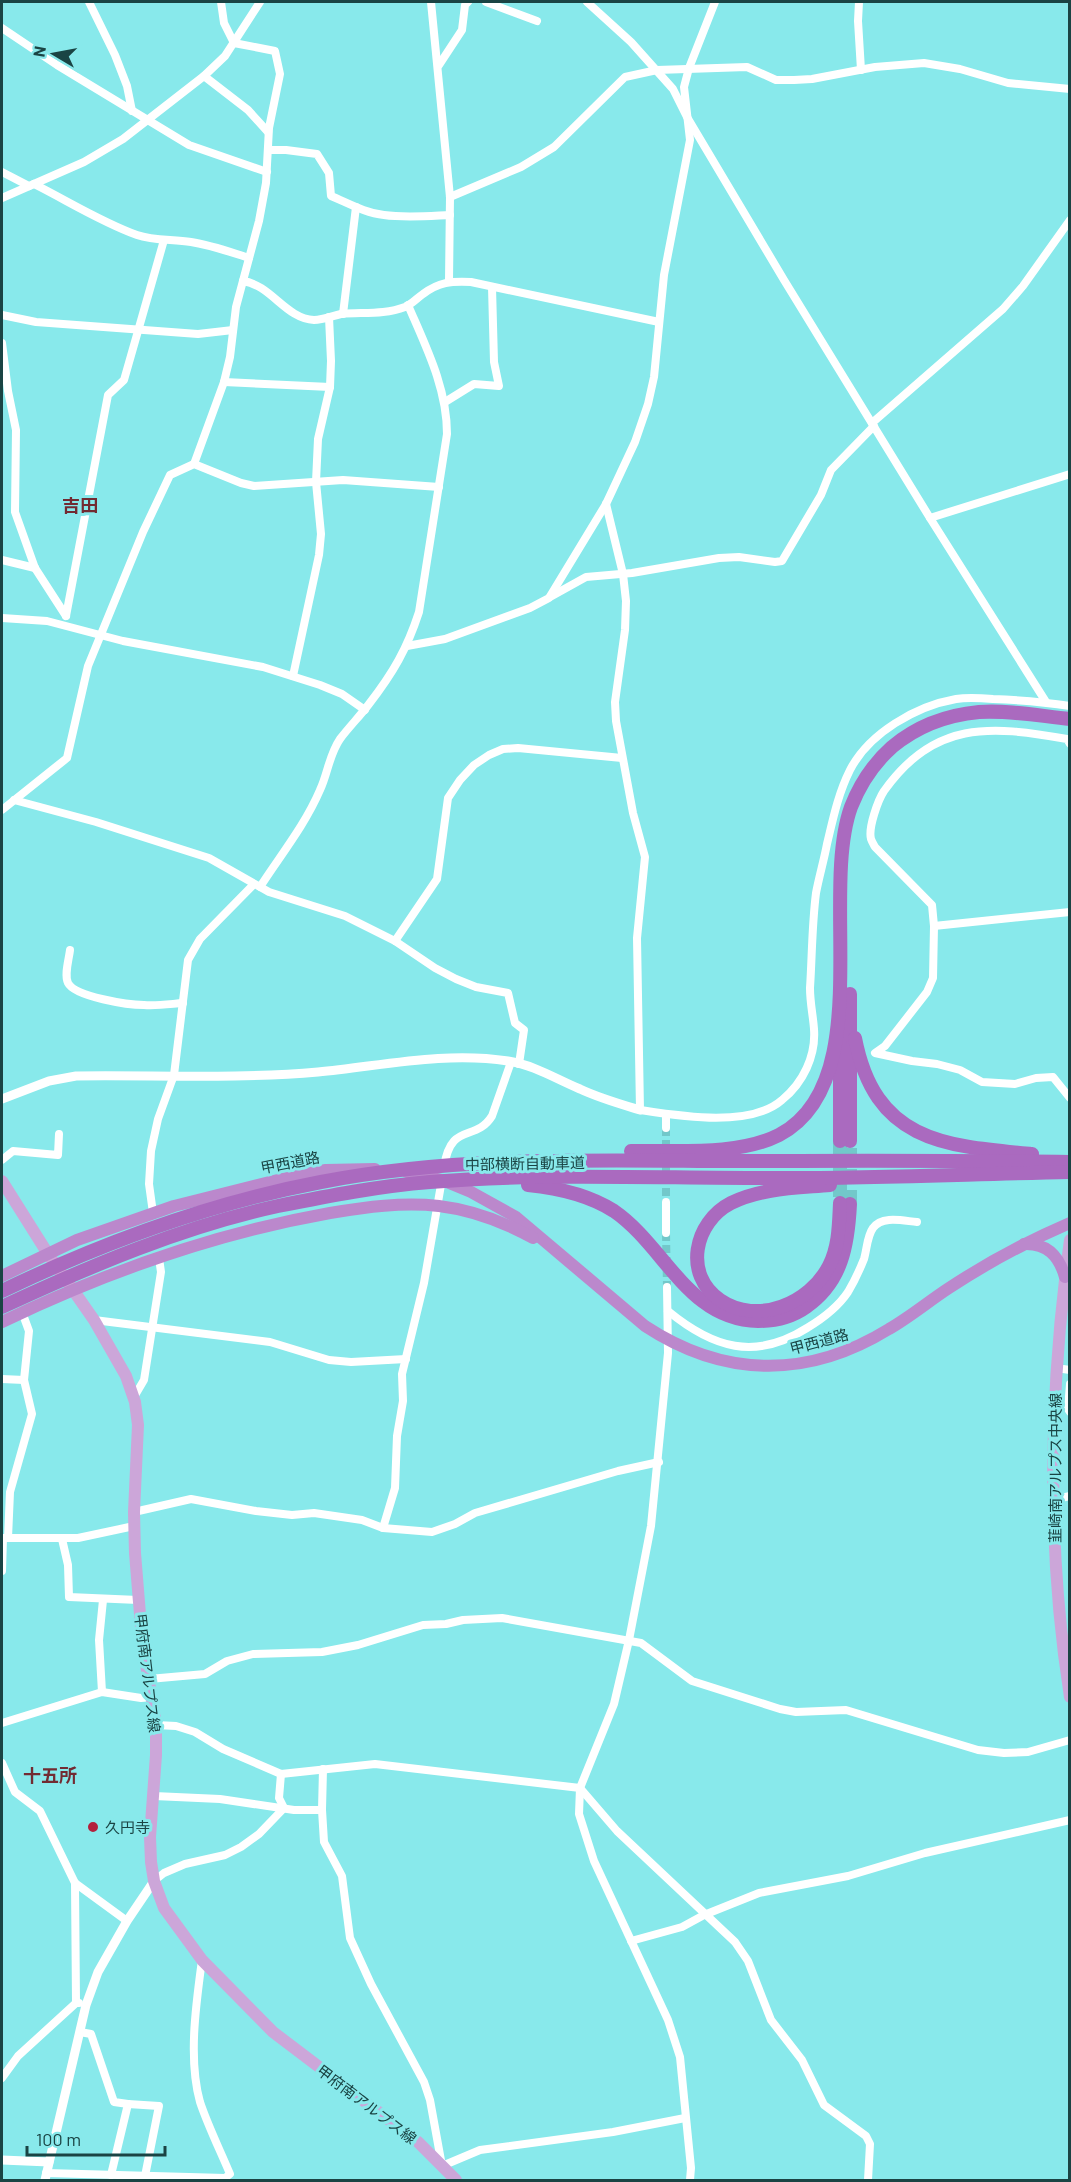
<svg xmlns="http://www.w3.org/2000/svg" width="1071" height="2182" viewBox="0 0 1071 2182" font-family="Barlow,'Noto Sans JP',sans-serif">
  <style>
    .lines { fill: none; stroke-linecap: round; stroke-linejoin: round }
    .minor-tunnel { stroke: #72c8ca; stroke-width: 8; stroke-dasharray: 8 4; stroke-linecap: butt }
    .motorway-tunnel { stroke: #72c8ca; stroke-width: 14; stroke-dasharray: 14 7; stroke-linecap: butt }
    .minor { stroke: #fff; stroke-width: 8 }
    .tertiary { stroke: #fff; stroke-width: 9 }
    .primary { stroke: #cca6d9; stroke-width: 12 }
    .trunk { stroke: #b8c; stroke-width: 12 }
    .motorway { stroke: #aa6abf; stroke-width: 14 }
    .poi-dot { fill: #b3203c; stroke: #88e9eb; stroke-width: 2 }
    .labels { text-anchor: middle; dominant-baseline: central; stroke-width: 6; stroke-linejoin: round; paint-order: stroke }
    .street-label { font-size: 15px; fill: #1a4444; stroke: #88e9eb }
    .poi-label { font-size: 15px; fill: #1a4444; stroke: #88e9eb; text-anchor: start }
    .quarter-label { font-size: 18px; font-weight: bold; fill: #722b32; stroke: #88e9eb }
  </style>
  <rect width="100%" height="100%" fill="#88e9eb"/>
  <g class="lines">
    <!-- minor-tunnel -->
    <g class="minor-tunnel">
      <polyline points="666,1128 666,1202"/>
      <polyline points="666,1233 667,1287"/>
    </g>
    <!-- motorway-tunnel -->
    <g class="motorway-tunnel">
      <polyline points="840,1141 840,1203"/>
      <polyline points="850,1204 850,1141"/>
    </g>
    <!-- minor -->
    <g class="minor">
      <polyline points="89,2 115,55 127,86 132,111"/>
      <polyline points="431,2 450,197 449,281"/>
      <polyline points="486,2 537,21"/>
      <polyline points="587,2 631,42 673,89 687,117 784,280 930,518 1046,702"/>
      <polyline points="859,2 858,21 861,70"/>
      <polyline points="2,28 57,65 189,145 267,172"/>
      <polyline points="439,65 462,30 465,5 468,2"/>
      <polyline points="204,76 248,110 268,132"/>
      <path d="M268 150H286L317 154 329 173 331 196C348 203 365 213 384 215 405 218 428 216 450 215"/>
      <polyline points="2,172 29,186"/>
      <path d="M34 184C68 201 101 222 137 235 154 241 173 239 191 242 211 245 230 252 249 258"/>
      <polyline points="450,197 521,167 554,147 625,77 657,70 747,67 776,80 794,80 812,79 875,67 924,63 960,69 1008,83 1070,89"/>
      <polyline points="2,198 84,162 123,139 204,76 225,56 260,2"/>
      <path d="M243 281C271 285 286 319 314 320 323 320 332 316 341 314 362 312 384 315 405 307 412 304 417 298 423 294 439 282 451 281 471 282L659 322"/>
      <polyline points="343,314 356,207"/>
      <polyline points="2,315 36,322 198,334 233,330"/>
      <polyline points="2,343 8,391 16,430 15,512 35,568 66,616"/>
      <polyline points="224,382 330,387"/>
      <polyline points="445,402 474,384 499,386 494,362 492,287"/>
      <polyline points="872,423 1003,309 1023,286 1070,220"/>
      <polyline points="194,464 224,382 230,357 236,307 259,221 266,183 269,128 280,74 275,51 234,43 224,23 221,2"/>
      <path d="M606 504 623 574 626 601 625 630 615 702 616 721 633 813 645 857 637 938 640 1110C679 1116 750 1128 782 1100 803 1083 816 1056 814 1029 813 1015 810 1003 810 988 812 957 812 924 816 893 819 877 824 860 827 844 833 819 838 794 850 770 869 733 916 706 956 699 968 697 981 698 993 699 1018 700 1044 702 1070 706"/>
      <polyline points="930,518 1070,474"/>
      <polyline points="2,560 35,568"/>
      <polyline points="550,597 586,577 632,573 719,558 739,557 775,562 782,561 821,495 831,470 874,426"/>
      <polyline points="66,616 108,395 124,380 164,240"/>
      <polyline points="2,618 47,621 123,641 263,667 320,685 342,694 365,710"/>
      <polyline points="407,646 445,639 530,608 549,598 606,504 635,442 648,404 654,377 664,275 690,140 684,87 689,68 715,2"/>
      <polyline points="293,676 319,555 321,534 316,482 318,439 330,387 331,361 329,317"/>
      <path d="M1070 744 1067 739C989 725 934 721 884 791 878 800 868 828 871 839 872 842 874 845 875 847L932 905 934 926 933 978 927 992 885 1046 875 1053 912 1061 937 1064 960 1070 982 1082 1015 1084 1036 1078 1053 1077 1070 1098"/>
      <polyline points="14,800 96,822 209,858 269,892 345,916 395,941 435,968 456,979 476,987 508,993 515,1023 524,1030 519,1064"/>
      <polyline points="2,810 67,758 88,666 143,532 170,475 194,464 241,483 254,486 343,480 439,487"/>
      <path d="M260 887C280 856 305 825 320 790 328 773 329 755 340 739 349 727 360 716 369 704 393 673 407 649 419 612L447 434C447 388 426 347 408 305"/>
      <polyline points="934,926 1070,912"/>
      <polyline points="395,941 437,879 448,798 460,780 474,765 489,755 503,749 518,748 622,758"/>
      <path d="M70 950C69 959 64 975 68 983 75 997 129 1005 144 1005 157 1006 170 1004 183 1003"/>
      <polyline points="666,1114 666,1128"/>
      <polyline points="2,1160 13,1151 58,1155 59,1134"/>
      <path d="M444 1167C451 1121 475 1143 492 1116L511 1062"/>
      <polyline points="153,1213 149,1184 151,1151 158,1119 174,1075 188,960 200,939 254,884"/>
      <polyline points="666,1233 666,1202"/>
      <polyline points="667,1287 668,1353 651,1526 629,1640 614,1704 580,1788 579,1814 594,1861 668,2020 680,2057 691,2168 690,2180"/>
      <path d="M668 1311C713 1348 755 1361 807 1328 822 1319 838 1307 848 1292 854 1282 860 1269 864 1259 867 1249 867 1236 873 1228 882 1215 904 1221 917 1222"/>
      <polyline points="94,1320 270,1342 329,1360 351,1362 406,1359"/>
      <polyline points="1056,1368 1070,1370"/>
      <polyline points="2,1379 24,1380"/>
      <polyline points="1070,1384 1068,1409 1070,1412"/>
      <polyline points="134,1397 144,1380 161,1272 159,1258"/>
      <polyline points="1052,1500 1070,1496"/>
      <polyline points="134,1512 191,1499 256,1511 292,1515 314,1513 362,1520 383,1528 432,1532 455,1524 475,1513 618,1471 659,1462"/>
      <polyline points="383,1528 395,1488 397,1436 403,1401 402,1374 424,1283 442,1179"/>
      <polyline points="2,1538 78,1538 134,1526"/>
      <polyline points="8,1538 10,1492 32,1414 24,1380 29,1331 22,1312"/>
      <polyline points="62,1539 68,1565 69,1597 138,1600"/>
      <polyline points="2,1571 3,1538"/>
      <polyline points="149,1679 205,1674 227,1661 253,1654 322,1652 358,1645 423,1625 446,1624 463,1620 502,1618 641,1643 692,1681 780,1709 796,1712 846,1710 978,1750 1004,1753 1028,1752 1070,1740"/>
      <polyline points="102,1692 99,1640 103,1600"/>
      <polyline points="2,1723 102,1692 141,1698 152,1697"/>
      <polyline points="156,1725 176,1726 195,1732 223,1749 281,1774 375,1764 580,1788 617,1831 735,1942 748,1961 771,2020 802,2060 824,2105 866,2136 870,2144 868,2180"/>
      <polyline points="2,1763 15,1792 40,1811 75,1883 127,1921"/>
      <polyline points="323,1769 322,1810 324,1842 342,1876 350,1938 371,1984 424,2082 430,2100 442,2166 480,2150 613,2132 685,2118"/>
      <polyline points="154,1796 220,1799 294,1810 322,1810"/>
      <polyline points="154,1881 164,1873 185,1864 225,1855 241,1847 259,1834 284,1808 279,1798 281,1774"/>
      <polyline points="75,1883 76,2003"/>
      <polyline points="631,1941 682,1927 704,1915 759,1893 848,1876 925,1853 1070,1820"/>
      <path d="M202 1960C196 2004 188 2059 200 2102 208 2126 220 2150 230 2174L225 2178 226 2180"/>
      <polyline points="80,2032 91,2034 114,2102 128,2104"/>
      <polyline points="2,2078 18,2056 76,2003 79,2003"/>
      <polyline points="46,2173 225,2178"/>
      <polyline points="111,2175 128,2104 159,2106 145,2176"/>
    </g>
    <!-- tertiary -->
    <g class="tertiary">
      <path d="M2 1099 49 1081 76 1076C156 1075 238 1079 318 1072 381 1066 445 1051 508 1061 534 1065 556 1079 580 1089 599 1098 620 1104 640 1110"/>
      <polyline points="2,2160 49,2162"/>
      <polyline points="45,2180 86,2005 98,1972 127,1921 154,1881"/>
    </g>
    <!-- primary -->
    <g class="primary">
      <polyline points="2,1181 48,1254 94,1320 126,1376 135,1402 138,1425 134,1512 135,1553 142,1639 156,1725 156,1755 150,1837 151,1862 154,1881 164,1908 202,1960 273,2032 418,2142 456,2180"/>
      <path d="M1070 1240C1049 1392 1046 1544 1070 1697"/>
    </g>
    <!-- trunk -->
    <g class="trunk">
      <path d="M407 1172 442 1180 471 1192 516 1217 645 1326C724 1378 808 1379 889 1329 910 1317 929 1301 949 1288 987 1263 1028 1241 1070 1223"/>
      <path d="M1024 1244C1047 1243 1059 1256 1065 1277"/>
      <polyline points="2,1276 77,1240 174,1206 298,1175 326,1170 375,1169"/>
      <path d="M2 1322C104 1273 217 1233 330 1213 366 1207 402 1202 439 1206 472 1210 504 1222 533 1238"/>
    </g>
    <!-- motorway -->
    <g class="motorway">
      <polyline points="850,994 850,1141"/>
      <path d="M855 1038C875 1141 943 1146 1032 1154"/>
      <polyline points="840,1141 840,1044"/>
      <path d="M631 1151C676 1150 738 1156 779 1135 878 1083 819 896 851 807 860 784 874 763 892 747 917 726 947 715 979 712 1009 710 1040 716 1070 719"/>
      <path d="M528 1185C558 1188 589 1195 614 1211 665 1246 688 1320 758 1321 775 1321 792 1317 806 1307 842 1282 848 1245 850 1204"/>
      <path d="M830 1185C797 1188 761 1188 731 1203 694 1222 683 1275 720 1300 758 1326 810 1303 829 1266 839 1247 839 1224 840 1203"/>
      <path d="M2 1291C104 1242 210 1203 321 1182 449 1157 580 1160 709 1161 829 1161 949 1160 1070 1162"/>
      <path d="M2 1307C90 1266 182 1227 278 1206 328 1196 379 1186 430 1182 540 1173 652 1178 763 1178 865 1179 967 1174 1070 1172"/>
    </g>
  </g>
  <!-- markers -->
  <circle class="poi-dot" cx="93" cy="1827" r="6"/>
  <g class="labels">
    <!-- street labels -->
    <g class="street-label">
      <text transform="translate(290 1162) rotate(-11)">甲西道路</text>
      <text transform="translate(525 1163) rotate(-1)">中部横断自動車道</text>
      <text transform="translate(819 1341) rotate(-15)">甲西道路</text>
      <text transform="translate(1055 1468) rotate(-90)">韮崎南アルプス中央線</text>
      <text transform="translate(148 1673) rotate(83)">甲府南アルプス線</text>
      <text transform="translate(367 2104) rotate(37)">甲府南アルプス線</text>
    </g>
    <!-- poi labels -->
    <g class="poi-label">
      <text x="105" y="1827">久円寺</text>
    </g>
    <!-- quarter labels -->
    <g class="quarter-label">
      <text x="80" y="505">吉田</text>
      <text x="50" y="1775">十五所</text>
    </g>
  </g>
  <!-- border -->
  <rect width="1071" height="2182" fill="none" stroke="#1a4444" stroke-width="6"/>
  <!-- north arrow -->
  <g transform="translate(54 54) rotate(280)" stroke="#88e9eb" stroke-width="4.5" paint-order="stroke">
  <path d="M0-4.5L10 22L0 15L-10 22Z" fill="#1a4444"/>
  <text y="-9" font-size="16" font-weight="bold" text-anchor="middle" fill="#1a4444">N</text>
  </g>
  <!-- scale -->
  <path d="M27 2146v9h138v-9" fill="none" stroke="#1a4444" stroke-width="3"/>
  <text x="36" y="2146" font-size="18" fill="#1a4444" stroke="#88e9eb" stroke-width="4.5" paint-order="stroke">100 m</text>
</svg>
